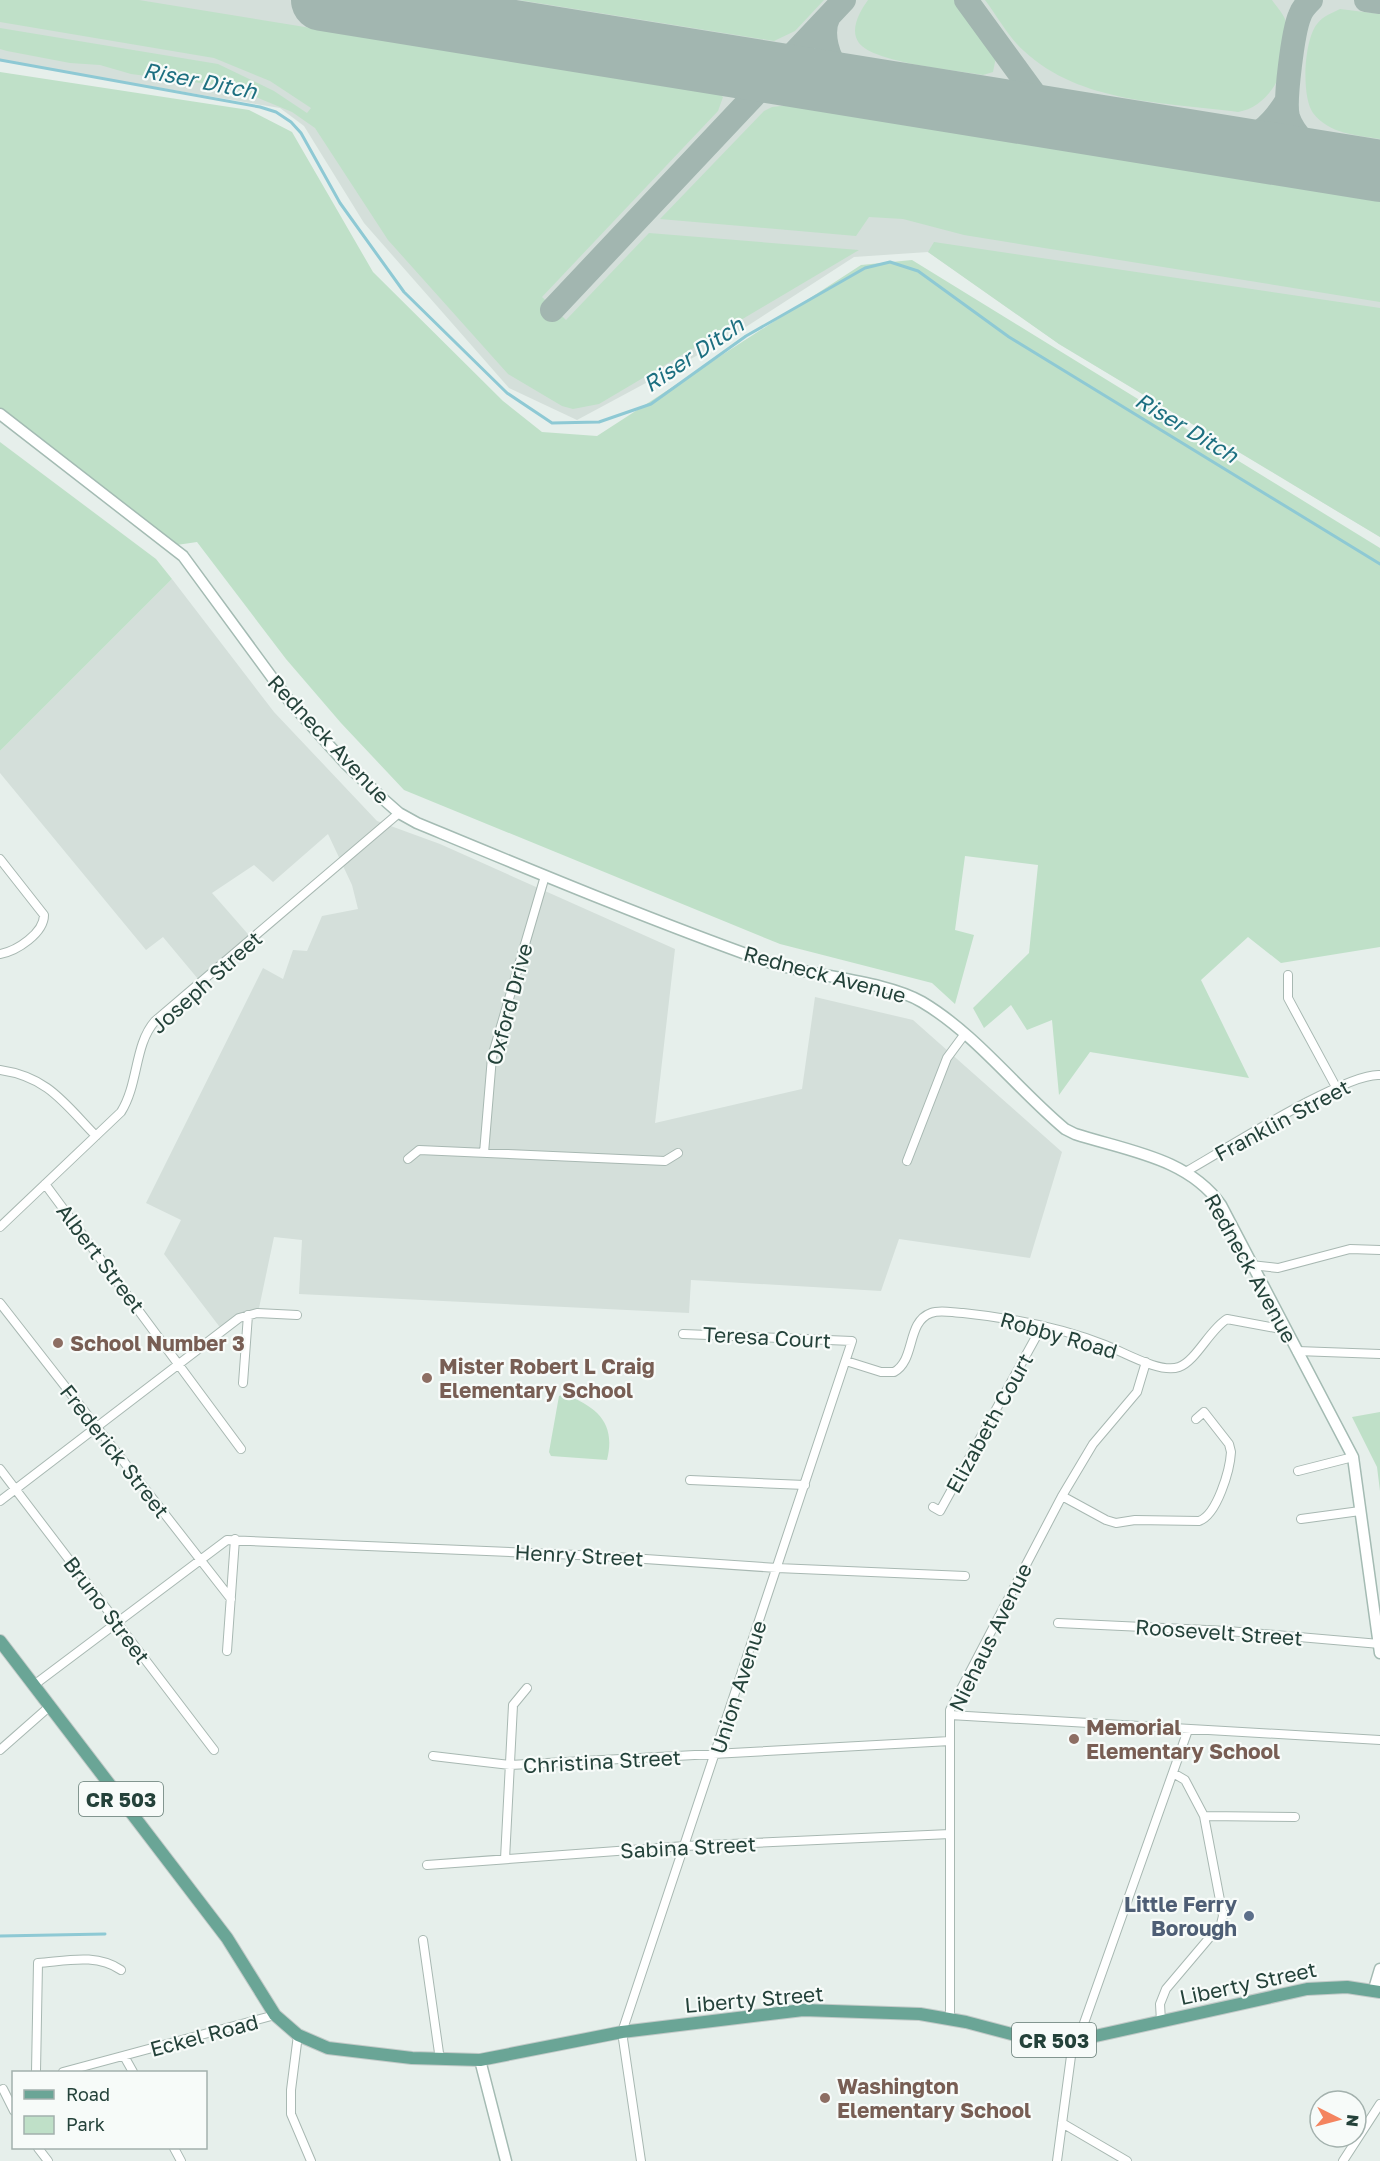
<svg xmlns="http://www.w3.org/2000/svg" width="1380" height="2161" viewBox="0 0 1380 2161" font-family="'Golos Text',sans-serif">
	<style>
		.built { fill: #d4dfda }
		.green { fill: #bfe0c8 }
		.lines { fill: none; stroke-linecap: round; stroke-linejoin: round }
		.stream { stroke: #8ec9d4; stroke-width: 3 }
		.taxiway { stroke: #a2b6b0; stroke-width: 24 }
		.runway { stroke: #a2b6b0; stroke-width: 62 }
		.street-casing { stroke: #a8b8b2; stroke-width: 10 }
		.secondary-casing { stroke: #a4bbb3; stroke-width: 13 }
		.primary-casing { stroke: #c2cac8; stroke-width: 14 }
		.street { stroke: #fff; stroke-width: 8 }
		.secondary { stroke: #fff; stroke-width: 10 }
		.primary { stroke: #6aa596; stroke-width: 12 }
		.education-dot { fill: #8d6e63; stroke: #f7fbf9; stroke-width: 2 }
		.service-dot { fill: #5c6f8a; stroke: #f7fbf9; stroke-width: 2 }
		.labels { text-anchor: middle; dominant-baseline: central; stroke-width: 4.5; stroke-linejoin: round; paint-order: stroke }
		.shield { fill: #f7fbf9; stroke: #637a73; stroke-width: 1.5 }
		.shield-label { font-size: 20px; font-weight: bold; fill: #24423a }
		.street-label { font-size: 21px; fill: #24423a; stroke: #f7fbf9 }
		.education-label { font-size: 21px; font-weight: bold; fill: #785e54; stroke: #f7fbf9; text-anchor: start }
		.service-label { font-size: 21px; font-weight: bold; fill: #4e5e75; stroke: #f7fbf9; text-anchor: end }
		.water-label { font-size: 22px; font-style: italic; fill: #1c6f80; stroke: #f7fbf9 }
	</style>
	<rect width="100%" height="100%" fill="#e6efeb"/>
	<path class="built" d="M0 0H1380V537L1059 344 928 252 854 257 724 341 577 420 509 388 364 223 304 126 280 108 0 61Z
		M172 579 274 712 377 821 440 844 675 949 655 1123 802 1089 815 997 913 1020 1062 1152 1030 1258 899 1239 881 1291 691 1280 689 1313 299 1294 302 1240 274 1237 258 1313 222 1330 164 1254 181 1220 146 1203 263 968 283 979 293 950 307 951 322 916 358 909 352 885 328 834 273 882 254 865 212 893 254 941 203 985 163 937 146 950 0 773V751Z"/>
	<path class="green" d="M0 0H139L719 94 723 97 718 111 542 297 566 320 649 233 859 250 599 404 573 409 562 406 508 374 388 240 315 128 292 112 232 87 131 74 100 65 70 63 7 51 0 49V28L218 64 274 91 307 113 311 108 270 81 214 58 0 22Z
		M519 0H824L795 31 774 41Z
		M868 0H954L996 57 993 72 983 75C956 70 874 63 859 43 849 30 860 11 868 0Z
		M985 0H1272C1276 6 1282 12 1285 19 1296 52 1276 106 1238 112 1166 102 1081 104 1024 51 1009 38 997 16 985 0Z
		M1340 9 1380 14V139C1356 135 1329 134 1313 113 1301 96 1304 40 1317 24 1323 16 1332 13 1340 9Z
		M0 72 249 110 292 132 373 272 503 401 542 432 597 436 861 265 912 260 1380 548V947L1281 963 1248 937 1201 980 1249 1078 1090 1052 1059 1095 1052 1020 1027 1030 1011 1005 984 1028 973 1008 1029 953 1038 865 965 856 955 930 974 935 955 1004 932 983 780 944 404 790 341 723 286 659 197 542 170 546 0 420Z
		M789 105 1380 201V302L964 235 903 219 869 217 856 236 660 219 764 111 772 107Z
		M934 242 1380 308V537L1059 344 928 252Z
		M0 442 156 559 172 579 0 751Z
		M565 1394C598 1408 616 1423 607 1460L551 1456 549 1452 559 1396Z
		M1380 1412V1491L1377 1467 1352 1417Z"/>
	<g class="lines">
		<path class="stream" d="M0 60 260 107 276 112 291 122 301 133 340 203 404 292 507 393 552 423 599 422 651 404 746 336 865 268 890 262 918 271 1009 337 1380 564
			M0 1936 105 1934"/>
		<path class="taxiway" d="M417 0 450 15 485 26
			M966 0 1052 118
			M1311 0C1306 5 1302 9 1300 15 1293 31 1284 102 1288 117 1295 138 1315 153 1333 164
			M1366 0 1380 2
			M829 16C820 33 828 60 841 73 849 81 860 84 870 89
			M736 67 767 66 787 57
			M1224 146C1254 140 1270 128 1286 102
			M552 310 844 0"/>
		<path class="runway" d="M322 0 1380 171"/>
		<defs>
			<path id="street" d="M0 859 44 915C44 933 17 951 0 954
				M1288 975V998L1336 1087
				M0 1070C48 1077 64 1103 96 1136
				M484 1153 492 1057 545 876
				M408 1159 419 1150 665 1161 678 1153
				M907 1161 947 1058 964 1035
				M1187 1171C1223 1151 1346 1072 1380 1075
				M45 1184 241 1449
				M0 1227 121 1112C139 1083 134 1045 155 1021L399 813
				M1251 1265 1278 1268 1350 1249 1380 1250
				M0 1303 231 1599
				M1297 1351 1380 1354
				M846 1361 881 1372H894C916 1360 906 1322 931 1313 941 1309 953 1313 963 1313 1012 1318 1059 1327 1105 1345 1124 1352 1160 1374 1179 1367 1196 1361 1210 1329 1227 1319L1286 1330
				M243 1383 248 1315
				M0 1469 214 1750
				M1298 1471 1353 1457
				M690 1480 805 1485
				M1062 1496 1106 1520 1116 1523 1135 1520 1199 1521C1217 1515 1230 1470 1231 1452L1229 1444 1204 1412 1196 1419
				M0 1501 239 1318 257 1313 297 1315
				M933 1507 940 1511 1042 1326
				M1301 1519 1360 1511
				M1058 1623 1228 1631 1380 1644
				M227 1651 235 1539
				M34 1685 227 1540 601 1556 777 1568 965 1576
				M950 1715 1380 1740
				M0 1750 50 1706
				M433 1756 510 1765 950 1741
				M1173 1773 1185 1780 1204 1816 1295 1817
				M505 1859 513 1705 527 1688
				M427 1865 685 1846 950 1834
				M423 1940 440 2060
				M950 2019V1710L1062 1496 1093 1444 1137 1392 1146 1362
				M1161 2021 1160 2004 1166 1989 1221 1924 1223 1916 1204 1816
				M298 2035 291 2090V2114L311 2161
				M1078 2040 1188 1730
				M124 2056 133 2072
				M36 2072 38 1963C66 1961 96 1953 121 1970
				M63 2072 275 2015
				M3 2089 14 2111
				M1062 2123 1127 2161
				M38 2148 48 2161
				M174 2148 181 2161
				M641 2161 622 2032 852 1341 683 1334
				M1057 2161 1073 2041
				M1343 2161 1380 2104"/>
			<path id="secondary" d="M0 414 183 556 290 702 346 764 382 798 399 813 417 823C533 871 650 920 768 962 813 977 884 980 922 1002 976 1034 1017 1089 1065 1129L1075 1134C1128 1151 1188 1158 1221 1205L1353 1457 1380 1653
				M1374 1989 1380 1969
				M480 2060 506 2161"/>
			<path id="primary" d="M0 1641 227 1938 275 2015 298 2035 328 2048 412 2058 480 2060 622 2032 803 2010 920 2014 966 2022 1019 2036 1073 2041 1307 1989 1347 1987 1380 1992"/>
		</defs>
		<use href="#street" class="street-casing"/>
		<use href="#secondary" class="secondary-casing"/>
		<use href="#primary" class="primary-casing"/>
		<use href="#street" class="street"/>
		<use href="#secondary" class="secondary"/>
		<use href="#primary" class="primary"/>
	</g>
	<g class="education-dot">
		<circle cx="58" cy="1343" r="6"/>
		<circle cx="427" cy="1378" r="6"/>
		<circle cx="1074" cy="1739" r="6"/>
		<circle cx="825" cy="2098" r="6"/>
	</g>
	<circle class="service-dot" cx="1249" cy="1916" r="6"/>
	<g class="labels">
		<g class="shield">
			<rect x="79" y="1782" width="84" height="34" rx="4.5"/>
			<rect x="1012" y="2023" width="84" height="34" rx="4.5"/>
		</g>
		<g class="shield-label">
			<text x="121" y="1799">CR 503</text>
			<text x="1054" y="2040">CR 503</text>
		</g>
		<g class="street-label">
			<text transform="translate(329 739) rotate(47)">Redneck Avenue</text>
			<text transform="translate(825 974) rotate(15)">Redneck Avenue</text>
			<text transform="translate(206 982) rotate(-42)">Joseph Street</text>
			<text transform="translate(509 1004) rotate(-75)">Oxford Drive</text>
			<text transform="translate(1282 1120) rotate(-28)">Franklin Street</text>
			<text transform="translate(101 1258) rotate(53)">Albert Street</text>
			<text transform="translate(1251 1268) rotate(61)">Redneck Avenue</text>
			<text transform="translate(1059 1335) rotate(16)">Robby Road</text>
			<text transform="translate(767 1337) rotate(3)">Teresa Court</text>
			<text transform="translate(989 1423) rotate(-61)">Elizabeth Court</text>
			<text transform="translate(115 1451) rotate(52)">Frederick Street</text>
			<text transform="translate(579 1555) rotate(3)">Henry Street</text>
			<text transform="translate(107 1610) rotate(53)">Bruno Street</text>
			<text transform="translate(1219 1632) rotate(4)">Roosevelt Street</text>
			<text transform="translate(990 1637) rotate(-64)">Niehaus Avenue</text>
			<text transform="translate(738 1687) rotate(-72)">Union Avenue</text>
			<text transform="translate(602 1761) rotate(-3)">Christina Street</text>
			<text transform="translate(688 1847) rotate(-3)">Sabina Street</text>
			<text transform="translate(1248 1983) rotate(-12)">Liberty Street</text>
			<text transform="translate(754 1999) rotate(-5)">Liberty Street</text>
			<text transform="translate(204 2035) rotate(-15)">Eckel Road</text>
		</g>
		<g class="education-label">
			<text x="70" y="1343">School Number 3</text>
			<text x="439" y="1366">Mister Robert L Craig<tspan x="439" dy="24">Elementary School</tspan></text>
			<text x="1086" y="1727">Memorial<tspan x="1086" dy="24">Elementary School</tspan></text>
			<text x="837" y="2086">Washington<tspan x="837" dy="24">Elementary School</tspan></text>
		</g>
		<g class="service-label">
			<text x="1237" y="1904">Little Ferry<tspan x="1237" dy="24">Borough</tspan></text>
		</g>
		<g class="water-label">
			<text transform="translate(200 80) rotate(11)">Riser Ditch</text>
			<text transform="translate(693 354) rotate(-34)">Riser Ditch</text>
			<text transform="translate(1187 427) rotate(31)">Riser Ditch</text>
		</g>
	</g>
	<rect x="12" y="2071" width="195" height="78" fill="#f7fbf9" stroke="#a3b1ad" stroke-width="1.5"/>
	<rect x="24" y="2090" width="30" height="9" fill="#6aa596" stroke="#a3b1ad" stroke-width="1.5"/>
	<text x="66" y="2101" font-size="18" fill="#24423a">Road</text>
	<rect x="24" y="2116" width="30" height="18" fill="#bfe0c8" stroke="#a3b1ad" stroke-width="1.5"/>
	<text x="66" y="2131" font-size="18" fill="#24423a">Park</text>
	<g transform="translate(1338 2119) rotate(96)"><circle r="28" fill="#f7fbf9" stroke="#a3b1ad" stroke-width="1.5"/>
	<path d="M0-4.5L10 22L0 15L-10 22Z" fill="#f4845f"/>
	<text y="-9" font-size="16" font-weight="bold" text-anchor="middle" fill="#24423a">N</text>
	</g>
</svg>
